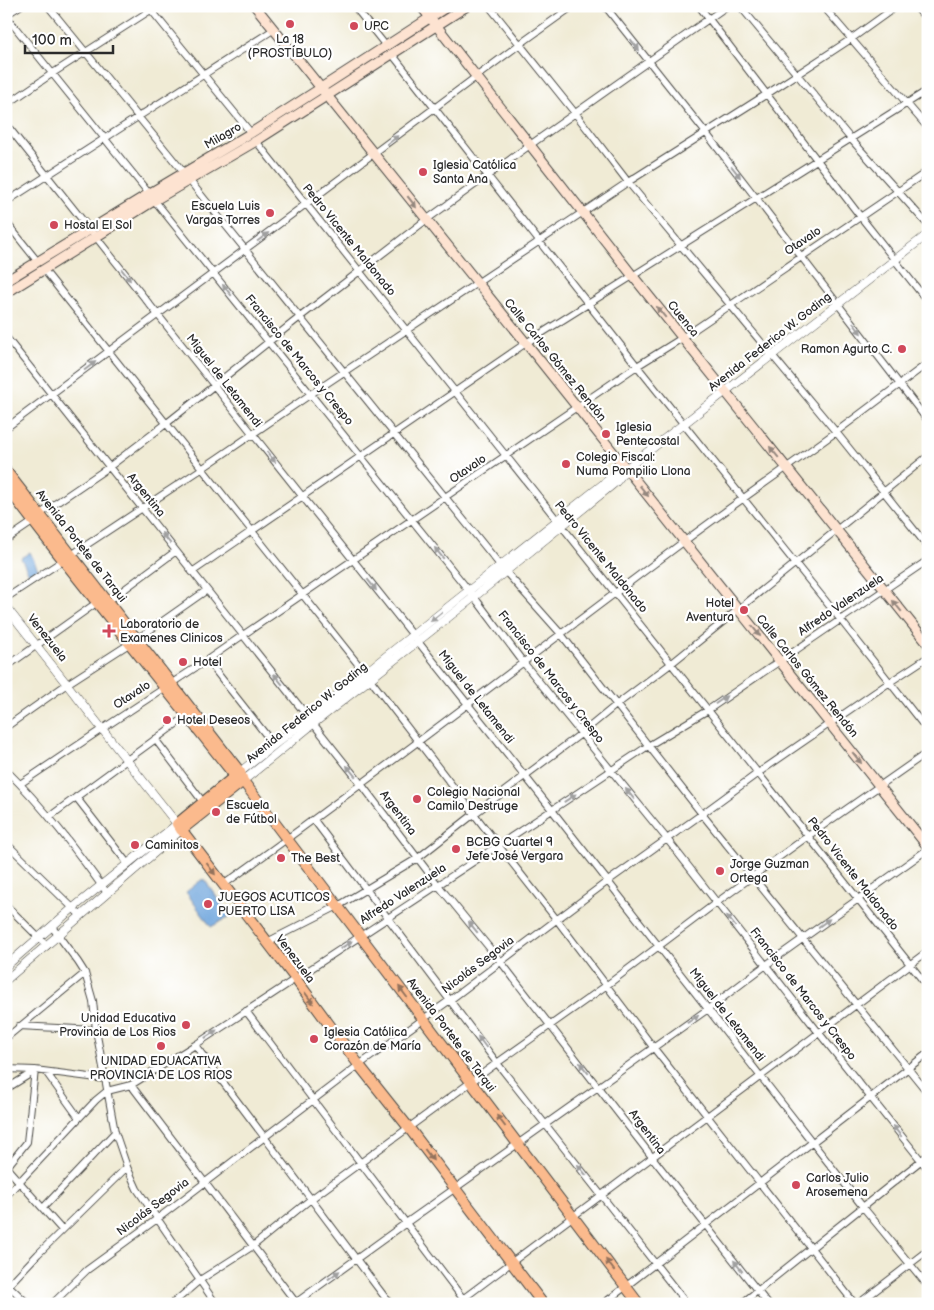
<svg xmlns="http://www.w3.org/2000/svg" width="934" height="1310" viewBox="0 0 934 1310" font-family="'Balsamiq Sans',sans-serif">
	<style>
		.water { fill: #6fa6dd; stroke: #4d6884 }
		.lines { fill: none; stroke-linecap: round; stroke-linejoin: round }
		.minor-casing { stroke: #494844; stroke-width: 8 }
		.tertiary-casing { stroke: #494844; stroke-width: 9 }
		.secondary-casing { stroke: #494844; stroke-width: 11 }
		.primary-casing { stroke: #494844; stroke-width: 12 }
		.minor { stroke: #fff; stroke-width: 6 }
		.tertiary { stroke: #fff; stroke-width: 8 }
		.secondary { stroke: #fde3d1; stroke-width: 9 }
		.primary { stroke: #fbba8d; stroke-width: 10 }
		.oneway { fill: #a0a0a0 }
		.oneway2 { fill: #94877e }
		.oneway3 { fill: #93725c }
		.poi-dot { fill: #d1495b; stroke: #fff; stroke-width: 2 }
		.labels { text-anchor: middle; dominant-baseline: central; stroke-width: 4.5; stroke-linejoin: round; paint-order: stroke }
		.poi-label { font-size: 12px; fill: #2b2b2b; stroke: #fff; text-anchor: start }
		.street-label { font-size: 12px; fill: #2b2b2b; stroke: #fff }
	</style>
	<rect width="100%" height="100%" fill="#fff"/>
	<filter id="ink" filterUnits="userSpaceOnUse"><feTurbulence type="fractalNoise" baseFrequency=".02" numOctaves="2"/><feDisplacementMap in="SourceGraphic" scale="10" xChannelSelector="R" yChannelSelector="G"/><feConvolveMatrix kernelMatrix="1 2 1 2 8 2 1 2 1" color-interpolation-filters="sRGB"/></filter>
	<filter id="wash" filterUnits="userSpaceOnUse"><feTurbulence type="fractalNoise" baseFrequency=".0096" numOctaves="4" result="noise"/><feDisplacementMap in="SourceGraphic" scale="20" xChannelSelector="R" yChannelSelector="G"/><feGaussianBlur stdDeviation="1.12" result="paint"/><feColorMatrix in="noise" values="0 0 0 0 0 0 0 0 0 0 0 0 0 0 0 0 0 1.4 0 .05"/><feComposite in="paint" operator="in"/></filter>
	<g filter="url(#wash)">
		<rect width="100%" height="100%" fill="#f0ebd5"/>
		<path class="water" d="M30 552 38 569 29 574 21 558Z
			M204 879 230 916 211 927 186 892 200 881Z"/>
	</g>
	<g filter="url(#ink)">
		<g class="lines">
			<defs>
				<path id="minor" d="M48 6 184 173
					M148 6 251 133
					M354 6 386 46
					M489 6 575 113 628 182 836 432 928 547
					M605 6 706 133 928 421
					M699 6 860 216 928 302
					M740 6 850 138 928 225
					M823 6 928 128
					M915 6 928 21
					M6 15 20 6
					M6 16 478 602 523 662 667 839 819 1033 928 1169
					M392 54 637 366 840 619 928 731
					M6 105 53 73 157 6
					M6 124 552 810 863 1207 928 1286
					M256 141 928 987
					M189 180 500 565
					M6 202 273 30
					M6 222 38 262
					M44 270 365 673
					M6 337 362 785 438 885 501 962 652 1157 768 1304
					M6 428 520 44 573 6
					M40 514 109 467 167 423 300 317 426 220 530 145 727 6
					M6 540 34 521
					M505 571 561 634 702 814 928 1093
					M192 572 526 343 928 90
					M114 597 176 551
					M6 598 203 468 311 394 628 182 767 94 851 39 897 6
					M137 639 207 590
					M207 660 274 745
					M6 667 92 606
					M370 679 498 845 557 920 653 1047 855 1304
					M6 727 67 684 129 644
					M155 739 203 802
					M6 770C44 807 76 850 107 893
					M20 784 102 729 207 660 243 635 637 366 682 338 928 171
					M76 797 128 864
					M49 817 187 716
					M314 820 497 1063 687 1304
					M6 843 81 916
					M223 885C379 774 529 657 682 543 733 505 785 469 836 432 867 409 897 386 928 363
					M6 905 47 946
					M52 927 78 962 85 973 93 1001 96 1030 115 1132 127 1167 137 1189 216 1304
					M267 942 338 906 418 858 474 814 582 733 616 705 672 663 928 456
					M246 1011 467 1304
					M19 1026 96 1030
					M6 1038 85 973
					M195 1045 390 1304
					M6 1069 35 1070 105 1079
					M46 1072 79 1118
					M131 1085 297 1304
					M6 1089 35 1071
					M6 1167 62 1230
					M7 1167 27 1142 35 1070
					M6 1196 96 1100 107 1091 131 1085 195 1045 552 810 648 746 708 710 928 560
					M43 1208 115 1132
					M7 1284 28 1304
					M6 1288 38 1254 127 1167
					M52 1304 87 1270 157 1219 359 1065 450 1000 608 881 702 814 758 773 890 682 928 657
					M172 1304 200 1280 253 1246 311 1199 497 1063 607 985 716 903 808 836 928 752
					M294 1304 406 1223 708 1009 766 965 928 849
					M456 1304 928 951
					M603 1304 928 1053
					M741 1304 928 1155
					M858 1304 928 1250"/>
				<path id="tertiary" d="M6 607 177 824 73 908 6 966
					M240 772 612 477 632 464 928 234
					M243 781 313 724 474 597 616 482 624 472
					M6 980 181 830"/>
				<path id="secondary" d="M255 6 526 343 928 847
					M421 6 632 275 928 644
					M6 281 150 193 251 133 448 6
					M6 293 155 200 256 141 467 6"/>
				<path id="primary" d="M6 471 240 772 243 781 639 1304
					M6 486 53 547 235 776 240 779
					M240 772 177 824 295 978 359 1065 409 1128 543 1304
					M181 830 243 781"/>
			</defs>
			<use href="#minor" class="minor-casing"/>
			<use href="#tertiary" class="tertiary-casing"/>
			<use href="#secondary" class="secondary-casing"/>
			<use href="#primary" class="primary-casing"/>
			<use href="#minor" class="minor"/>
			<use href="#tertiary" class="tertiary"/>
			<use href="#secondary" class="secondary"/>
			<use href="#primary" class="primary"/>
		</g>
		<defs><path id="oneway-solid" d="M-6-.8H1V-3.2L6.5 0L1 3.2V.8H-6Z" transform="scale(1.25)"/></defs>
		<g class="oneway">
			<use href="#oneway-solid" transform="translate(635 45) rotate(52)"/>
			<use href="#oneway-solid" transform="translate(393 140) rotate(-37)"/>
			<use href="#oneway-solid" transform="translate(736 172) rotate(52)"/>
			<use href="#oneway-solid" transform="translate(263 237) rotate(-37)"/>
			<use href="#oneway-solid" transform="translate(126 275) rotate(52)"/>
			<use href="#oneway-solid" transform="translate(227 290) rotate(-129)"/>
			<use href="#oneway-solid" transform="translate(857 328) rotate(53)"/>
			<use href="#oneway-solid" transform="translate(90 366) rotate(-37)"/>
			<use href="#oneway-solid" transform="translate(271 457) rotate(51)"/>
			<use href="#oneway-solid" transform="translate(166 538) rotate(-129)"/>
			<use href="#oneway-solid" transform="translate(439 553) rotate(-129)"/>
			<use href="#oneway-solid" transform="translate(372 585) rotate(52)"/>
			<use href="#oneway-solid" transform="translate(436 617) rotate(141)"/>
			<use href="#oneway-solid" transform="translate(278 679) rotate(-129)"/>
			<use href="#oneway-solid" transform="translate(721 700) rotate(-35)"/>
			<use href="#oneway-solid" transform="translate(351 771) rotate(-129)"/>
			<use href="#oneway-solid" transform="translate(630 794) rotate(-129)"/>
			<use href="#oneway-solid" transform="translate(570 798) rotate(-34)"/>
			<use href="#oneway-solid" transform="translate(731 921) rotate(-128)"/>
			<use href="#oneway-solid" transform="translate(824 923) rotate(-36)"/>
			<use href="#oneway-solid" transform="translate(473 927) rotate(-129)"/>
			<use href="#oneway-solid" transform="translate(346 945) rotate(-33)"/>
			<use href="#oneway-solid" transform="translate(693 1019) rotate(-35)"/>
			<use href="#oneway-solid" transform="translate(211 1034) rotate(-34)"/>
			<use href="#oneway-solid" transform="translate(482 1042) rotate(-127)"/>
			<use href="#oneway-solid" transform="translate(584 1068) rotate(-129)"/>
			<use href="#oneway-solid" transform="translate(897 1131) rotate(-128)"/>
			<use href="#oneway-solid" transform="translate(582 1170) rotate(-129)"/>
			<use href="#oneway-solid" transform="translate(738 1266) rotate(-128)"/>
			<use href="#oneway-solid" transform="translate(334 1275) rotate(-36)"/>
		</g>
		<g class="oneway2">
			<use href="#oneway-solid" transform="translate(412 202) rotate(52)"/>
			<use href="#oneway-solid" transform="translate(661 312) rotate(-129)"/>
			<use href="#oneway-solid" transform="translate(774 452) rotate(-129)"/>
			<use href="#oneway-solid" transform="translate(644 491) rotate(51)"/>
			<use href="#oneway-solid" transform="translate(897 606) rotate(-129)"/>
			<use href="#oneway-solid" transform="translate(756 631) rotate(51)"/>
			<use href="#oneway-solid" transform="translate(857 758) rotate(51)"/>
		</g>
		<g class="oneway3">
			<use href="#oneway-solid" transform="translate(211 869) rotate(53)"/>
			<use href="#oneway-solid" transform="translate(403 992) rotate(-127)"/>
			<use href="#oneway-solid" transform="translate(309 998) rotate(53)"/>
			<use href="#oneway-solid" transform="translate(501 1121) rotate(-127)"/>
			<use href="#oneway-solid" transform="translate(429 1155) rotate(53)"/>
			<use href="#oneway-solid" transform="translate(610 1265) rotate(-127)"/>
		</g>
	</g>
	<g class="poi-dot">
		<circle cx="290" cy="24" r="5"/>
		<circle cx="354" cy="26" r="5"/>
		<circle cx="423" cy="172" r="5"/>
		<circle cx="270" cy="213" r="5"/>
		<circle cx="54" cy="225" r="5"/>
		<circle cx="902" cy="349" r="5"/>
		<circle cx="606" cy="434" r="5"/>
		<circle cx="566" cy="464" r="5"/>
		<circle cx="744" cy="610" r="5"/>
		<path d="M106.5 623.5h5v5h5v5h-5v5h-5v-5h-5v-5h5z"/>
		<circle cx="183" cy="662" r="5"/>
		<circle cx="167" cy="720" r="5"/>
		<circle cx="417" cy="799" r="5"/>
		<circle cx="216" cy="812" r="5"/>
		<circle cx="135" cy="845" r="5"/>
		<circle cx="456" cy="849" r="5"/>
		<circle cx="281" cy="858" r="5"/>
		<circle cx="720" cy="871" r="5"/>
		<circle cx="208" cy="904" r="5"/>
		<circle cx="186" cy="1025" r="5"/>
		<circle cx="314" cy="1039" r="5"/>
		<circle cx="161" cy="1046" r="5"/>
		<circle cx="796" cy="1185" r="5"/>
	</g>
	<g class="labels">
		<g class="poi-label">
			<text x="364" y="26">UPC</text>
			<text x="290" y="39" text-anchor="middle">La 18<tspan x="290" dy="14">(PROSTÍBULO)</tspan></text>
			<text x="433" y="165">Iglesia Católica<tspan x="433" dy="14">Santa Ana</tspan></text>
			<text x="260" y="206" text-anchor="end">Escuela Luis<tspan x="260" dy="14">Vargas Torres</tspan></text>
			<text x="64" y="225">Hostal El Sol</text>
			<text x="892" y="349" text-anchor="end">Ramon Agurto C.</text>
			<text x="616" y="427">Iglesia<tspan x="616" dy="14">Pentecostal</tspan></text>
			<text x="576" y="457">Colegio Fiscal:<tspan x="576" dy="14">Numa Pompilio Llona</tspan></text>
			<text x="734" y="603" text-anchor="end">Hotel<tspan x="734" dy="14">Aventura</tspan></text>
			<text x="120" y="624">Laboratorio de<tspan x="120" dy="14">Examenes Clinicos</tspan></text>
			<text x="193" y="662">Hotel</text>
			<text x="177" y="720">Hotel Deseos</text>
			<text x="427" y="792">Colegio Nacional<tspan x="427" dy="14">Camilo Destruge</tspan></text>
			<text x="226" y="805">Escuela<tspan x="226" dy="14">de Fútbol</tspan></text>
			<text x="466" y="842">BCBG Cuartel 9<tspan x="466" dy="14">Jefe José Vergara</tspan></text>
			<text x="145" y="845">Caminitos</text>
			<text x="291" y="858">The Best</text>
			<text x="730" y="864">Jorge Guzman<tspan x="730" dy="14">Ortega</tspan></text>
			<text x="218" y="897">JUEGOS ACUTICOS<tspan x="218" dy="14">PUERTO LISA</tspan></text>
			<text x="176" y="1018" text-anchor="end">Unidad Educativa<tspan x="176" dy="14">Provincia de Los Rios</tspan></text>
			<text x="324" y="1032">Iglesia Católica<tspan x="324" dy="14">Corazón de María</tspan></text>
			<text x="161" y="1061" text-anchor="middle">UNIDAD EDUACATIVA<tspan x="161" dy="14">PROVINCIA DE LOS RIOS</tspan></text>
			<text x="806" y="1178">Carlos Julio<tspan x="806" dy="14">Arosemena</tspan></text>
		</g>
		<g class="street-label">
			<text transform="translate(223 136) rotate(-30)">Milagro</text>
			<text transform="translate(349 240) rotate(51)">Pedro Vicente Maldonado</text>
			<text transform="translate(803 241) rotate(-34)">Otavalo</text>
			<text transform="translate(683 319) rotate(51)">Cuenca</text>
			<text transform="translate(770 342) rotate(-38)">Avenida Federico W. Goding</text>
			<text transform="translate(299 360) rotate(51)">Francisco de Marcos y Crespo</text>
			<text transform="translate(555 360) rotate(51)">Calle Carlos Gómez Rendón</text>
			<text transform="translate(224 381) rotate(52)">Miguel de Letamendi</text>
			<text transform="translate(468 469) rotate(-34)">Otavalo</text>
			<text transform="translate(146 495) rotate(51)">Argentina</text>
			<text transform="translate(81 546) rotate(52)">Avenida Portete de Tarqui</text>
			<text transform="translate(601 557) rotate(51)">Pedro Vicente Maldonado</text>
			<text transform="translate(841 605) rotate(-34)">Alfredo Valenzuela</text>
			<text transform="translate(47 638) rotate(52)">Venezuela</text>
			<text transform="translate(807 676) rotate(51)">Calle Carlos Gómez Rendón</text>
			<text transform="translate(551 677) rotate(52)">Francisco de Marcos y Crespo</text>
			<text transform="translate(132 695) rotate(-33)">Otavalo</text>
			<text transform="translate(476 697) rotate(52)">Miguel de Letamendi</text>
			<text transform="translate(307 713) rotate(-39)">Avenida Federico W. Goding</text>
			<text transform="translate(398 813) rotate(53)">Argentina</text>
			<text transform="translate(853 874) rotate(52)">Pedro Vicente Maldonado</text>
			<text transform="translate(403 894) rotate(-33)">Alfredo Valenzuela</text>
			<text transform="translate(295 959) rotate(53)">Venezuela</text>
			<text transform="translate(478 965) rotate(-37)">Nicolás Segovia</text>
			<text transform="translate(803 994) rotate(52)">Francisco de Marcos y Crespo</text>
			<text transform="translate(727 1015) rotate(52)">Miguel de Letamendi</text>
			<text transform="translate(451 1035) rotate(53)">Avenida Portete de Tarqui</text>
			<text transform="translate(647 1132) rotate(53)">Argentina</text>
			<text transform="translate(153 1207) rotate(-37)">Nicolás Segovia</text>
		</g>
	</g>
	<rect width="934" height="1310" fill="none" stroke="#fff" stroke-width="25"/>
	<path d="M25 45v8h88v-8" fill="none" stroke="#2b2b2b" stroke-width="2.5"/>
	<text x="32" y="45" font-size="15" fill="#2b2b2b" stroke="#ffffff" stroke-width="4" paint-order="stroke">100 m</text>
</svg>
